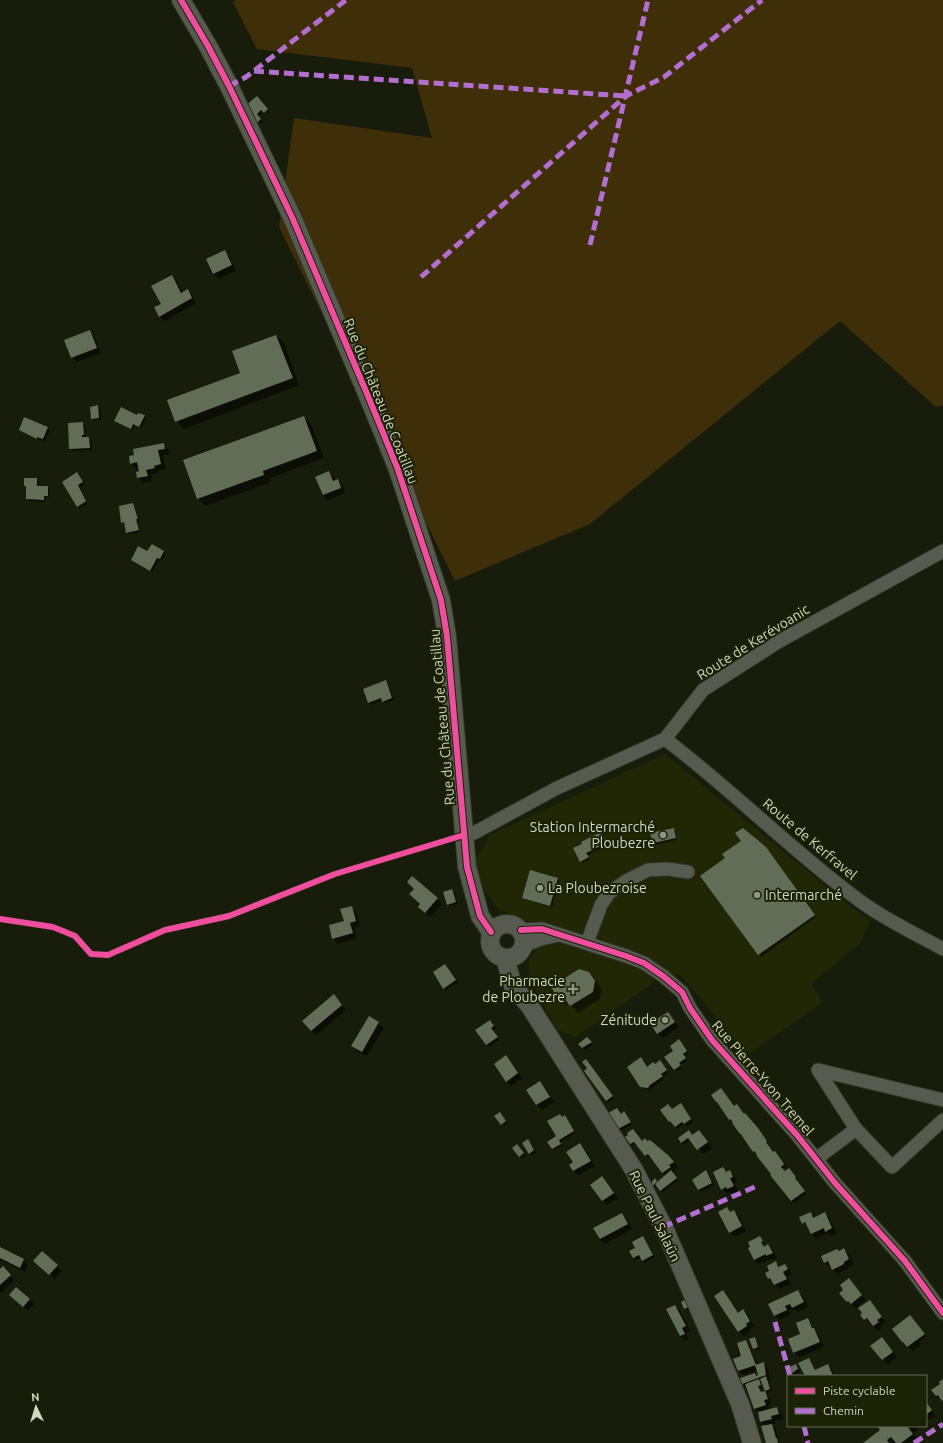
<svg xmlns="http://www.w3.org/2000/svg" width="943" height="1443" viewBox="0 0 943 1443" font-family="Ubuntu,sans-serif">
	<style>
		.built { fill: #212705 }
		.green { fill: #3f2f09 }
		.shadow { fill: #0007 }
		.building { fill: #616d57 }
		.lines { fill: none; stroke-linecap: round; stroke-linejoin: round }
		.street-casing { stroke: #313429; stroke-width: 15 }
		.secondary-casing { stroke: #313429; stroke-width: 20 }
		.street { stroke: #575a4e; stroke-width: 13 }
		.secondary { stroke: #575a4e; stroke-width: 18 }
		.quiet { stroke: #b36fd0; stroke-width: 5; stroke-dasharray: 10 5; stroke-linecap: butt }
		.cycleway-casing { stroke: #1c2205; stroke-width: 8 }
		.cycleway { stroke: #ef4d9e; stroke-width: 6 }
		.poi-dot { fill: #909584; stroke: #1c2205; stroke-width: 1.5 }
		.labels { text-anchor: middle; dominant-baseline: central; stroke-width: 4; stroke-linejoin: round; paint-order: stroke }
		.street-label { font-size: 14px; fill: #d1d6c5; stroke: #1c2205 }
		.poi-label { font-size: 14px; fill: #d1d6c5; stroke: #1c2205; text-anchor: end }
	</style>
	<rect width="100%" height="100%" fill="#181c0b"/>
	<path class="built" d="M665 754 870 922 859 944 811 984 823 1002 748 1055 681 975H664L576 1037 556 1029 530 980 528 962 535 950 526 920 499 910 483 888 474 862 490 835Z"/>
	<path class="green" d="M236 0H943V405L936 407 840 321 590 524 455 581 279 227 294 118 432 138 412 68 257 49 233 2Z"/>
	<path class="shadow" d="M259 99 269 112 267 114 264 111 258 116 263 122 260 124 245 107Z
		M224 251 229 256 236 270 219 279 214 274 207 260Z
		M172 277 177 281 183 293 188 290 192 295 196 303 165 321 160 317 155 308 162 304Z
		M90 331 94 336 101 353 77 362 72 357Z
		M276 336 284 343 299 385 184 429 176 421 241 373Z
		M98 406 100 408 101 420H94L92 418Z
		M137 416H144L146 418 142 428 135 425 133 430 118 423Z
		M304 417 311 424 324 458 270 478 271 482 205 506 198 499Z
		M83 423 85 425 86 438H89L91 440 92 450 72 451 70 449V424Z
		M47 428 50 430 45 441 39 439V440L20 430Z
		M163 444 168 449 169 454 163 455 166 469 158 470 159 473 151 474 152 481 143 483 138 478 137 472H140L139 468H136L131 463Z
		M77 473 85 484 80 487 86 500 77 505Z
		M329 473 334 477 335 482 337 481 342 485 345 493 328 500 323 495Z
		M37 479 39 481V487H47L49 489V497H45V502L29 501 27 499V488L25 486Z
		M87 502 88 503 80 508 78 507Z
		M133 504 135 507 140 521H138L140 532 129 534 127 532 125 524 122 522Z
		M152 545 166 554 162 560 160 559 152 572 134 561 148 553Z
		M385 681 388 684 394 700 385 703 383 700 371 705 369 702Z
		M673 829 676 831 677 840 656 845 654 842Z
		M601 833 608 845 588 855 590 860 582 863 574 849Z
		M742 841 768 851 816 917 761 957 701 877 726 858Z
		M531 872 558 879 560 882 552 907 525 899 523 897Z
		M415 889 437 899 442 904 430 917 424 912Z
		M451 890 453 892 458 904 450 906 448 904Z
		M351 907 356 912 360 926 354 928 357 938 338 944 333 939 330 926 345 922Z
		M445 965 458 982 446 990 444 988Z
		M589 973 596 981 602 989 600 999 578 1013 569 1003 566 1005 558 997Z
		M338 1000 346 1010 316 1035 311 1031Z
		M668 1013 679 1027 663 1038 651 1024Z
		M370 1017 384 1028 367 1056 357 1051 353 1046Z
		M490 1021 496 1028 493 1030 499 1040 489 1047 477 1030Z
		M587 1038 593 1045 585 1050 580 1044Z
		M681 1043 689 1053 684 1056 687 1061 680 1065 682 1068 677 1071 675 1069V1051Z
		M506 1057 522 1078 511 1086 506 1081Z
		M586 1060 614 1098 608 1102 606 1100Z
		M643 1061 648 1068 662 1064 668 1073 663 1076 664 1078 650 1090 643 1088 641 1086Z
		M540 1083 544 1087 554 1102 542 1110 537 1105 528 1090Z
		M720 1103 734 1107 744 1115 760 1131 769 1144 767 1145 774 1154 777 1155 786 1167 782 1169 785 1172 791 1171 798 1180 796 1181 806 1194 794 1203 792 1201 771 1175 772 1174 757 1153H756L754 1151 733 1124 734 1123 730 1119Z
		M682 1106 693 1122 687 1126 685 1123 678 1129 670 1121 672 1110Z
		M610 1113 626 1115 632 1124 621 1131Z
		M502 1116 508 1124 504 1126 501 1124Z
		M562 1118 566 1119 575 1133 560 1143 562 1146 554 1150 552 1148 558 1137Z
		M633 1130 642 1142H648L650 1141 678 1167 674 1170 675 1172 673 1173 678 1180 663 1192 657 1185 655 1187 653 1185 655 1180 658 1183 666 1176 650 1156 648 1157 636 1144 633 1145 631 1143Z
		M699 1131 712 1148 703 1154 691 1139 684 1144 679 1139 692 1136Z
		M530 1143 536 1153 532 1155 529 1153Z
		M580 1144 585 1149 595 1166 578 1175 574 1171Z
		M519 1147 526 1155 522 1159 520 1156Z
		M723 1168 727 1173 730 1172 734 1176 737 1182 734 1183 738 1191 733 1194 731 1192 727 1194 722 1189Z
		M706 1171 714 1185 701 1192 699 1189Z
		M602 1178 618 1198 607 1205 592 1185Z
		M727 1208 732 1213 734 1212 739 1216 746 1231 735 1237 730 1232Z
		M810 1213 815 1218 825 1214 829 1218 837 1233 831 1236 828 1233 816 1239 812 1234 809 1227 803 1223Z
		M622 1214 627 1219 632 1229 605 1244 600 1239 595 1228Z
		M643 1237 655 1257 645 1263 641 1257 636 1260 631 1251 636 1248Z
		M760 1237 764 1243 761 1245 764 1248 768 1246 773 1250 777 1258 772 1260 771 1259 759 1264 754 1260Z
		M0 1248 23 1260 28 1265 25 1272 0 1260Z
		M844 1250 849 1254 854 1264 848 1267V1269L837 1274 831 1266 830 1267 825 1262Z
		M42 1252 62 1271 55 1279 39 1265Z
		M776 1263 780 1267 785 1265 790 1270 792 1274 787 1277 791 1284 779 1289 769 1278 771 1271Z
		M3 1268 15 1280 1 1293 0 1292V1270Z
		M849 1279 866 1300 856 1308 841 1293 845 1290Z
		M798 1291 803 1296 808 1307 798 1312 794 1309 789 1311 791 1315 780 1320 775 1315Z
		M716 1296 738 1314 743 1310 748 1315 754 1326 750 1329 751 1331 744 1336 739 1332Z
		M16 1299H29L34 1304 28 1311Z
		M686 1301 690 1309 687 1311 685 1308Z
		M869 1301 886 1322 881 1326 883 1327 878 1331 871 1323 870 1324 862 1315Z
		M675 1306 680 1311 690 1331 686 1334 689 1339 685 1341 680 1336 667 1310Z
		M807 1319 818 1334 824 1347 799 1357 794 1352Z
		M922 1332 926 1336 919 1342 921 1345 913 1351 903 1342Z
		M755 1338 760 1349 756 1350 754 1348Z
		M882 1338 897 1357 888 1364 883 1359Z
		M746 1341 758 1365 763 1363 768 1368 770 1380H768L772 1391 768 1392 763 1382 761 1383 762 1387 760 1388 762 1393 764 1392 769 1397 772 1404 768 1405 770 1410 776 1408 781 1413 784 1419 775 1421 776 1424 772 1425 776 1430 779 1443H767L766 1426 761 1422 760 1413 755 1408 747 1388 743 1383 754 1374 757 1376 759 1375 758 1370 743 1375 738 1371 743 1357Z
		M812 1364 817 1371 828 1366 832 1370 835 1376H806Z
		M796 1365 800 1372 795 1374 792 1372Z
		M926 1402 936 1416 926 1421Z
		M878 1426H915L918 1430 913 1433 920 1442 892 1443 889 1441 890 1443H864L883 1435Z"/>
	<path class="building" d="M257 96 268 109 264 113 261 110 257 114 261 119 257 123 244 107Z
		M225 250 232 265 213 274 206 259Z
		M172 275 181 293 188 289 192 298 159 317 154 307 161 304 151 286Z
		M90 330 97 348 71 358 64 340Z
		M276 335 293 378 175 422 167 400 240 373 232 351Z
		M98 405 99 418 91 419 90 407Z
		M121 407 137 415 138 413 145 415 139 427 133 424 131 429 114 421Z
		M304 416 317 451 263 471 264 475 197 499 183 460Z
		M24 417 48 427 43 439 37 437V439L19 430Z
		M83 422 84 435H82V437H89L90 448 69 449 68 423Z
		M164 443 165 449 158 450 161 464 154 466 155 468 146 470 148 476 137 478 136 472 139 471 137 462 130 464 129 456 134 455 133 449Z
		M329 471 333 481 338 479 341 488 323 495 315 477Z
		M77 472 83 482 78 485 86 501 77 507 62 482Z
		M24 478H37V486H48V496H44V500L26 499V486H24Z
		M133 503 138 519H136L139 530 126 533 124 522 121 523 119 506Z
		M152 544 164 551 160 559 157 558 150 571 131 560 138 546 147 551Z
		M386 680 392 698 382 702 381 698 368 703 363 689Z
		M674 828 676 838 653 843 650 833Z
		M743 828 766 847 815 915 758 955 700 876 725 858 722 854 741 841 735 833Z
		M601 832 607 843 586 853 589 857 580 862 573 848 582 844 581 842Z
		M530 870 558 878 550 906 522 898Z
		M412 876 438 898 425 913 418 907 420 904 409 894 414 889 407 882Z
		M452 889 456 902 447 905 443 892Z
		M352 906 356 921 350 923 353 933 332 939 329 925 344 921 340 909Z
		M445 964 456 980 443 989 433 972Z
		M579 969 589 972 595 981 593 992 570 1006 562 995 558 998 551 987Z
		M334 994 342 1005 311 1031 302 1021Z
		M668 1012 675 1022 657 1034 650 1023Z
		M369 1016 379 1022 362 1052 351 1046Z
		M490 1020 494 1026 491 1028 498 1037 486 1045 475 1030Z
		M587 1037 592 1042 582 1048 578 1044Z
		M679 1039 687 1051 683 1054 686 1058 679 1063 681 1065 674 1070 664 1057 673 1051 670 1046Z
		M506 1055 518 1073 506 1082 494 1064Z
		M641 1057 647 1067 653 1062 655 1064 660 1060 667 1070 661 1074 663 1076 650 1085 648 1088 640 1087 627 1067Z
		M586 1059 613 1096 606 1101 584 1071 587 1068 582 1062Z
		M540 1081 550 1097 536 1105 526 1090Z
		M721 1088 734 1106 737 1104 744 1114 745 1113 758 1128 767 1141 766 1142 773 1152 775 1151 784 1164 781 1167 785 1171 789 1168 796 1177 795 1178 805 1191 791 1201 770 1175 771 1174 756 1155 757 1154 754 1151 753 1152 740 1133V1134L732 1123 733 1122 730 1119 729 1120 717 1102H716L711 1095Z
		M681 1103 691 1119 684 1124 682 1122 675 1127 670 1121 669 1122 660 1110 668 1104 672 1109Z
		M617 1108 621 1114 624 1111 631 1122 618 1129 608 1113Z
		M500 1112 506 1121 501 1125 494 1116Z
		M560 1114 562 1117 565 1115 574 1131 559 1140 561 1144 552 1149 547 1142 556 1136 547 1121Z
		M633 1129 642 1141 645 1138 647 1141 650 1140 669 1156 674 1162 669 1165 671 1167 662 1173 648 1154 645 1156 634 1142 630 1144 625 1137 628 1135 627 1133Z
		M689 1130 692 1135 699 1130 708 1142 697 1150 688 1138 681 1143 678 1138Z
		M528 1139 534 1150 529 1154 522 1143Z
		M580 1143 591 1161 573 1171 569 1165 573 1162 566 1152Z
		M517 1144 524 1153 519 1157 512 1148Z
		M723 1167 726 1172 730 1170 733 1177 730 1178 734 1186 727 1189 726 1187 721 1190 713 1172Z
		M671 1170 677 1178 660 1191 655 1184Z
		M706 1170 712 1183 698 1190 692 1180Z
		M602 1176 614 1193 602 1201 590 1185Z
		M655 1178 657 1181 653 1186 651 1183Z
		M727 1207 730 1212 734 1210 742 1226 729 1233 718 1212Z
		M811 1212 813 1218 825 1212 832 1228 825 1232 824 1228 811 1234 805 1222 802 1224 799 1217Z
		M622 1213 628 1224 600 1239 593 1228Z
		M643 1236 653 1255 642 1261 639 1255 633 1258 629 1251 635 1248 632 1242Z
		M760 1236 763 1241 761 1242 764 1247 768 1244 773 1253 766 1256V1254L754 1260 748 1248 750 1247 748 1242Z
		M0 1247 24 1259 20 1268 0 1258Z
		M844 1248 849 1259 844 1262V1264L832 1270 828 1261 824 1263 821 1256 837 1249 839 1251Z
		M42 1251 58 1265 49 1275 33 1261Z
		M776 1261 778 1267 785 1264 788 1269 783 1272 787 1279 774 1285 770 1278 768 1279 765 1273 769 1271 767 1266Z
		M3 1266 11 1275 0 1285V1269Z
		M849 1278 862 1295 851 1304 848 1301 847 1302 844 1299 839 1293 843 1290 840 1285Z
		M16 1287 30 1299 23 1307 9 1295Z
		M723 1290 738 1313 743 1309 750 1321 746 1324 747 1326 738 1332 714 1296Z
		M798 1290 804 1302 792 1308 790 1304 785 1306 787 1310 774 1316 768 1304Z
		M686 1299 689 1307 684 1309 681 1302Z
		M870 1300 882 1317 877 1320 879 1322 873 1326 867 1318 864 1320 860 1315 862 1313 858 1308Z
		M675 1305 686 1326 682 1328 685 1334 680 1336 666 1309Z
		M910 1315 925 1334 907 1347 903 1342H902L892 1329Z
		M808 1318 812 1328H814L820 1342 793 1353 788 1339 800 1334 796 1323Z
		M755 1337 758 1347 753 1349 749 1339Z
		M882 1337 893 1352 882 1360 870 1346Z
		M746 1340 756 1365 738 1371 733 1359 741 1356 737 1343Z
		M809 1358 815 1370 828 1364 833 1376H805L798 1363Z
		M764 1362 766 1375 742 1384 740 1378 755 1373 756 1376 758 1375 755 1365Z
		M796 1364 798 1369 792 1373 789 1367Z
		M766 1376 770 1389 765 1391 760 1379Z
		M759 1379 761 1385 758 1386 761 1392 765 1391 768 1399 764 1400 766 1405 754 1409 745 1384Z
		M943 1379V1400L942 1401 938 1395 936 1396 931 1390 940 1384 939 1382Z
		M926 1402 932 1410 926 1415Z
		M777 1407 779 1414 771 1416 772 1419 760 1422 758 1412Z
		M772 1424 776 1438H777L778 1443H766L761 1426Z
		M877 1426H907L913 1434 901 1443H896L891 1437 887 1440 889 1443H863L880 1430Z"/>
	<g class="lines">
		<defs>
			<path id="street" d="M665 739C730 788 787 846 852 895 880 917 912 932 943 949
				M464 835 474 833 557 788 665 739 703 690 778 642 943 551
				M521 930 542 929 626 956 644 963 663 976 682 992 690 1008 712 1040 797 1135 835 1183 905 1261 943 1313
				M587 943 601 905 609 893 626 881 648 870 668 869 688 872
				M523 946 541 939 559 935
				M943 1100 818 1070 856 1129 892 1167 943 1120
				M816 1159 856 1129"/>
			<path id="secondary" d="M181 0 208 46 229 86 292 217 368 396 397 467 441 600 447 636 467 867 480 916 491 932
				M490 941a17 17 0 1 1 34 0a17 17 0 1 1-34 0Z
				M505 958 513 986 529 1005 634 1170 665 1230 740 1404 752 1443"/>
		</defs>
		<use href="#street" class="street-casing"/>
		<use href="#secondary" class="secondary-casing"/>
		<use href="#street" class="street"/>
		<use href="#secondary" class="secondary"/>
		<path class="quiet" d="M254 71 626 96
			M229 86 246 77 346 0
			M590 245 648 0
			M421 277 626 96 664 77 762 0
			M663 1227 759 1185
			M775 1322 790 1376
			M804 1426 808 1443
			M914 1443 943 1424"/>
		<defs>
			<path id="cycleway" d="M181 0 208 46 229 86 292 217 368 396 397 467 441 600 447 636 467 867 480 916 491 932
				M0 919 53 927 75 936 91 954 108 955 165 930 229 916 335 874 464 835
				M521 930 542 929 626 956 644 963 663 976 682 992 690 1008 712 1040 797 1135 835 1183 905 1261 943 1313"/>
		</defs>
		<use href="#cycleway" class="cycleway-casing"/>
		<use href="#cycleway" class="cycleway"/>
	</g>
	<g class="poi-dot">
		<circle cx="663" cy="835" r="4"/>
		<circle cx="540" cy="888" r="4"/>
		<circle cx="757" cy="895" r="4"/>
		<path d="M571 983h4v4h4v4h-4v4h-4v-4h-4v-4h4z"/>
		<circle cx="665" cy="1020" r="4"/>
	</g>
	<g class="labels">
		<g class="street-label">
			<text transform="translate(381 401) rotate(68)">Rue du Château de Coatillau</text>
			<text transform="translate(753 642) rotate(-32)">Route de Kerévoanic</text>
			<text transform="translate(442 717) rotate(-95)">Rue du Château de Coatillau</text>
			<text transform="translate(810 839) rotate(40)">Route de Kerfravel</text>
			<text transform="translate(763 1078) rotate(49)">Rue Pierre-Yvon Tremel</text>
			<text transform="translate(655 1216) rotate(64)">Rue Paul Salaün</text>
		</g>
		<g class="poi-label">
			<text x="655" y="827">Station Intermarché<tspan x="655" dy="16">Ploubezre</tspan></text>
			<text x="548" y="888" text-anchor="start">La Ploubezroise</text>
			<text x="765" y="895" text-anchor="start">Intermarché</text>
			<text x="565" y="981">Pharmacie<tspan x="565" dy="16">de Ploubezre</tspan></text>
			<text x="657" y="1020">Zénitude</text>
		</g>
	</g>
	<rect x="787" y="1375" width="140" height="52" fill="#1c2205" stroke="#646a52"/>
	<rect x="795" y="1388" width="20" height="6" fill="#ef4d9e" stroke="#646a52"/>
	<text x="823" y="1395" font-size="12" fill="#d1d6c5">Piste cyclable</text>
	<rect x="795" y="1408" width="20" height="6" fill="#b36fd0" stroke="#646a52"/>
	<text x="823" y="1415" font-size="12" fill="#d1d6c5">Chemin</text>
	<g transform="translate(36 1407) rotate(356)" stroke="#1c2205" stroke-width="3" paint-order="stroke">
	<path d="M0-3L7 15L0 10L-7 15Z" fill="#d1d6c5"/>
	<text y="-6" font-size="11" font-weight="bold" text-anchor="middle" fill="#d1d6c5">N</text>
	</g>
</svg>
